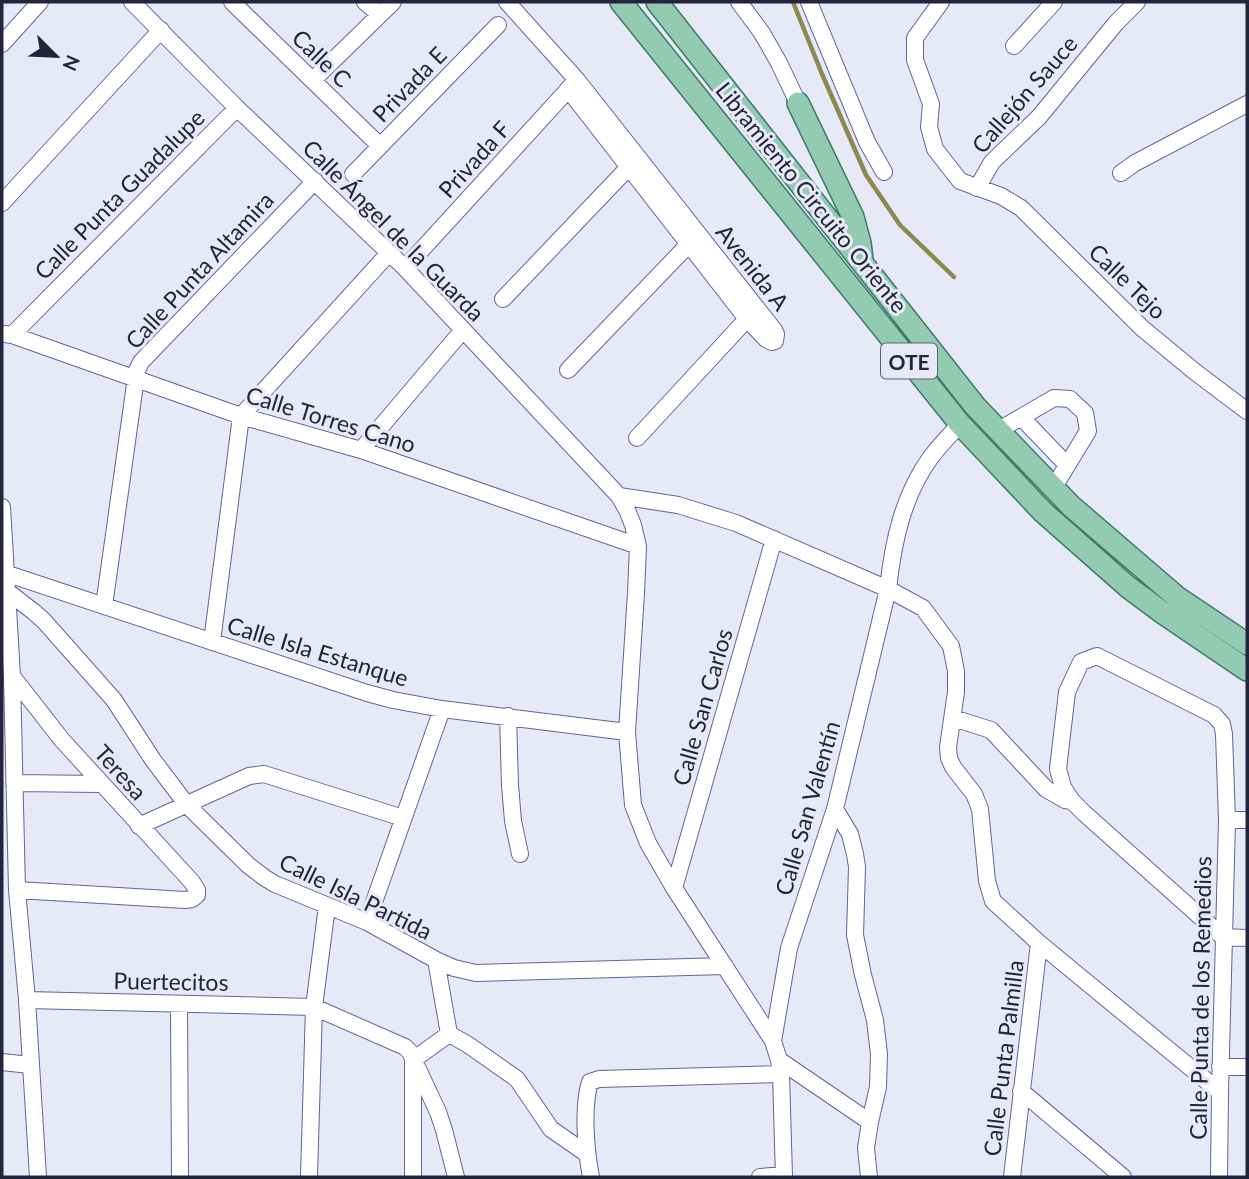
<svg xmlns="http://www.w3.org/2000/svg" width="1249" height="1179" viewBox="0 0 1249 1179" font-family="Lato,sans-serif">
	<style>
		.lines { fill: none; stroke-linecap: round; stroke-linejoin: round }
		.stream { stroke: #8e8751; stroke-width: 4.5 }
		.minor-casing { stroke: #62639e; stroke-width: 18 }
		.major-casing { stroke: #3d7a68; stroke-width: 24 }
		.minor { stroke: #fff; stroke-width: 16 }
		.major { stroke: #93cbb2; stroke-width: 21 }
		.labels { text-anchor: middle; dominant-baseline: central; stroke-width: 6; stroke-linejoin: round; paint-order: stroke }
		.shield { fill: #e7e9f6; stroke: #5e5f74; stroke-width: 2 }
		.shield-label { font-size: 21px; font-weight: bold; fill: #23243d }
		.street-label { font-size: 23px; fill: #23243d; stroke: #e7e9f6 }
	</style>
	<rect width="100%" height="100%" fill="#e7e9f6"/>
	<g class="lines">
		<path class="stream" d="M793 2 822 74 866 175 900 225 954 277"/>
		<defs>
			<path id="minor" d="M132 2 237 108 405 268 619 496 627 510 633 525 638 546 636 593 627 732 633 805 648 843 674 888 773 1041 779 1060 781 1074 784 1177
				M232 2 380 146
				M365 2 379 14
				M507 2 577 80 774 330 776 334 775 341 772 342 766 339 747 319 568 89
				M739 2 762 33 779 63 798 103
				M809 2 867 142 884 172
				M941 2 915 38V60L931 104 929 127 935 149 960 181 1001 196 1021 208 1142 328 1194 371 1247 411
				M2 44 40 2
				M1014 46 1054 2
				M313 80 393 2
				M1121 173 1135 163 1247 104
				M353 174 498 25
				M977 188 992 162 1039 117 1116 23 1137 2
				M2 203 161 30
				M405 268 575 82
				M503 299 628 168
				M5 334 12 335 237 108
				M12 335 241 416 361 450 638 546
				M568 370 688 245
				M1021 417 1067 465
				M999 430 1054 398 1070 399 1085 413 1088 431 1054 487
				M637 438 747 319
				M361 450 463 330
				M619 496 678 505 736 523 888 589 923 608 951 646 956 671V692L948 747 949 758 953 767 974 794 980 809 987 881 993 901 1039 943 1220 1092
				M2 507 12 676 17 890 27 1000 38 1177
				M2 572 367 693 393 700 442 709 627 732
				M8 592 34 612 44 621 114 700 153 760 187 805 248 865 265 878 275 884 367 922 436 960 454 968 476 973 725 966
				M104 606 137 370 141 362 315 181
				M212 642 241 416 389 253
				M12 676 62 740 192 882 197 890V895L192 899 185 900 17 890
				M508 716 510 785 513 821 520 854
				M953 718 991 730 1046 789 1065 800 1072 801
				M14 783 101 784
				M835 809 850 834 855 854 857 867 855 935 863 975 875 1020 879 1054 878 1087 870 1122 866 1148 869 1177
				M1227 820H1247
				M139 826 249 776 264 774 403 818
				M674 888 774 539
				M367 922 442 709
				M436 960 449 1034
				M27 1000 314 1007 405 1047 410 1052 438 1112 444 1130 456 1177
				M179 1004 180 1177
				M449 1034 467 1044 517 1079 551 1129 587 1154
				M773 1041 789 948 835 809 888 589C893 542 903 495 931 457 940 445 950 435 960 424
				M779 1060 870 1122
				M2 1062 30 1065
				M1220 1067H1247
				M1021 1091 1123 1177
				M309 1177 314 1007 327 906
				M413 1177V1060L449 1034
				M591 1177C586 1151 582 1108 590 1082L599 1079 781 1074
				M760 1177 784 1175
				M1012 1177 1039 943
				M1219 1177 1220 1092 1227 820 1224 734 1222 724 1214 715 1097 656 1081 662 1067 692 1058 769 1063 787 1072 801 1084 813 1223 937 1247 938"/>
			<path id="major" d="M621 2 960 424 1043 512 1128 587 1163 613 1247 670
				M657 2 975 406 1071 506 1178 598 1247 644
				M798 103 853 217 860 243 862 259"/>
		</defs>
		<use href="#minor" class="minor-casing"/>
		<use href="#major" class="major-casing"/>
		<use href="#minor" class="minor"/>
		<use href="#major" class="major"/>
	</g>
	<g class="labels">
		<rect class="shield" x="881" y="343.5" width="56" height="35" rx="5"/>
		<g class="shield-label">
			<text x="909" y="361">OTE</text>
		</g>
		<g class="street-label">
			<text transform="translate(322 58) rotate(44)">Calle C</text>
			<text transform="translate(409 84) rotate(-46)">Privada E</text>
			<text transform="translate(1024 94) rotate(-49)">Callejón Sauce</text>
			<text transform="translate(474 159) rotate(-48)">Privada F</text>
			<text transform="translate(119 194) rotate(-45)">Calle Punta Guadalupe</text>
			<text transform="translate(812 197) rotate(51)">Libramiento Circuito Oriente</text>
			<text transform="translate(394 230) rotate(45)">Calle Ángel de la Guarda</text>
			<text transform="translate(753 267) rotate(52)">Avenida A</text>
			<text transform="translate(199 270) rotate(-47)">Calle Punta Altamira</text>
			<text transform="translate(1128 281) rotate(44)">Calle Tejo</text>
			<text transform="translate(331 419) rotate(17)">Calle Torres Cano</text>
			<text transform="translate(318 651) rotate(17)">Calle Isla Estanque</text>
			<text transform="translate(702 707) rotate(-74)">Calle San Carlos</text>
			<text transform="translate(121 772) rotate(48)">Teresa</text>
			<text transform="translate(807 808) rotate(-74)">Calle San Valentín</text>
			<text transform="translate(356 896) rotate(26)">Calle Isla Partida</text>
			<text transform="translate(171 981) rotate(1)">Puertecitos</text>
			<text transform="translate(1200 998) rotate(-89)">Calle Punta de los Remedios</text>
			<text transform="translate(1003 1058) rotate(-83)">Calle Punta Palmilla</text>
		</g>
	</g>
	<rect width="1249" height="1179" fill="none" stroke="#23243d" stroke-width="7"/>
	<g transform="translate(56 56) rotate(114)" stroke="#e7e9f6" stroke-width="5" paint-order="stroke">
	<path d="M0-5L12 26L0 18L-12 26Z" fill="#23243d"/>
	<text y="-10" font-size="19" font-weight="bold" text-anchor="middle" fill="#23243d">N</text>
	</g>
</svg>
